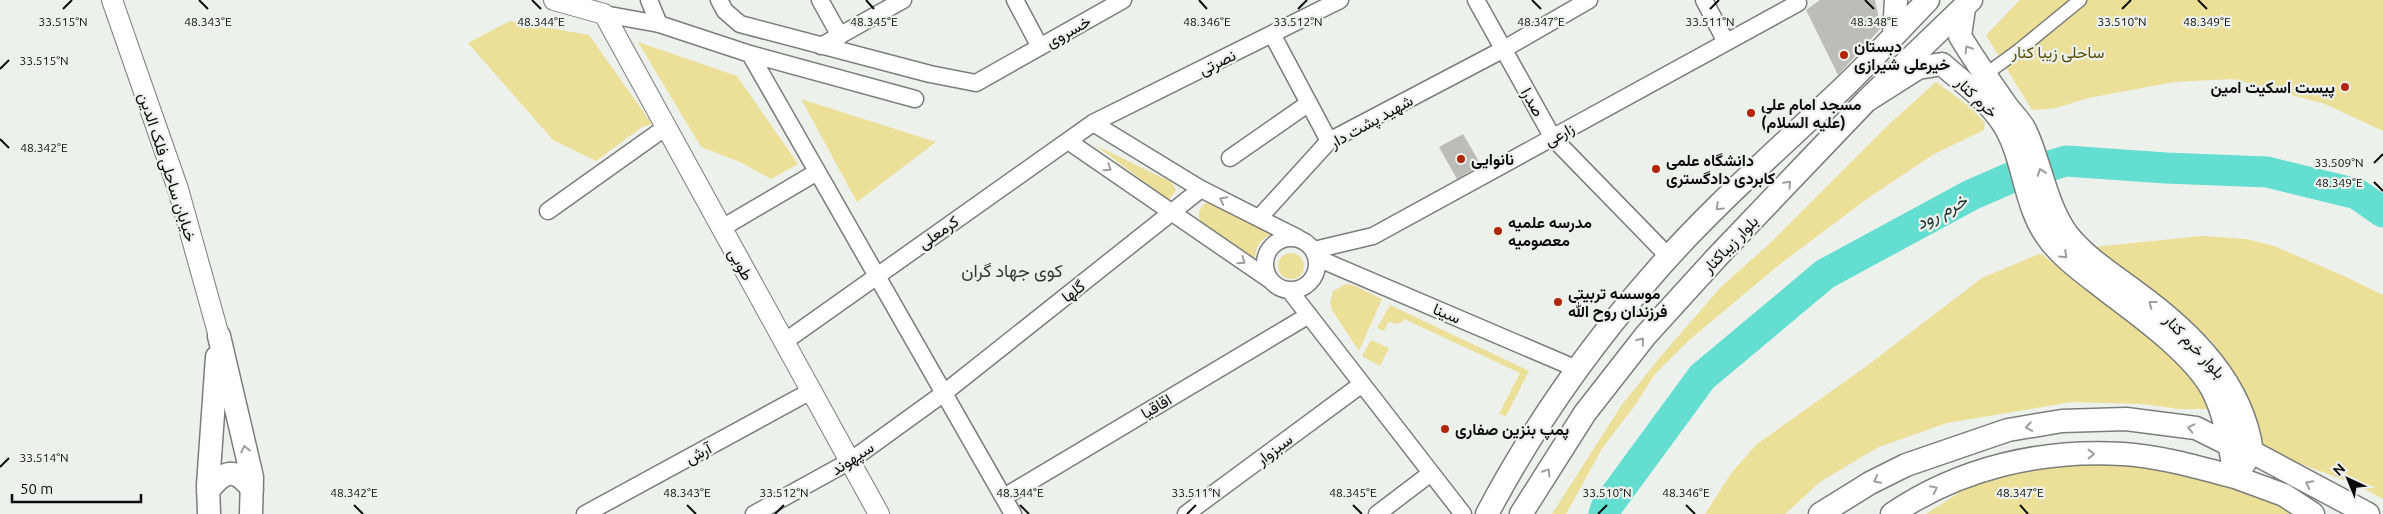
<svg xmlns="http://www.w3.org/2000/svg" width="2383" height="514" viewBox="0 0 2383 514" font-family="Ubuntu,Vazirmatn,sans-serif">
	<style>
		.green { fill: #ecdf98 }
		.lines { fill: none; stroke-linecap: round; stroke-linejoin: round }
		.river { stroke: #63ded0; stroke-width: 31 }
		.building { fill: #bcbdb8 }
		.pedestrian-casing { stroke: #7a7e7a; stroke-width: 15 }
		.minor-casing { stroke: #7a7e7a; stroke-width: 19 }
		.tertiary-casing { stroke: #7a7e7a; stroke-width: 22 }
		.secondary-casing { stroke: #7a7e7a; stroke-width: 25 }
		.pedestrian { stroke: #fff; stroke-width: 12 }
		.minor { stroke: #fff; stroke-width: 16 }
		.tertiary { stroke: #fff; stroke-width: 20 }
		.secondary { stroke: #fff; stroke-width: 22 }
		.oneway { stroke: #9d9e9d }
		.ticks { fill: none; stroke: #0b0c0b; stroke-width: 2 }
		.poi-dot { fill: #b12500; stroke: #edf1ec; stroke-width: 2 }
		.labels { text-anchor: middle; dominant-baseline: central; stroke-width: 4.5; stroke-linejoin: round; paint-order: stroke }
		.street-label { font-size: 16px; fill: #0b0c0b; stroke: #edf1ec }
		.poi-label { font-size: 16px; font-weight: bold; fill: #0b0c0b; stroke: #edf1ec; text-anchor: start }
		.park-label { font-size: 16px; fill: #594d04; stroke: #edf1ec }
		.water-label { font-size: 18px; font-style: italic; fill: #1d3330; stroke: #edf1ec }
		.neighbourhood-label { font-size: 18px; fill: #353935; stroke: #edf1ec }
		.ticks-label { font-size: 12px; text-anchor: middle; fill: #0b0c0b; stroke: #edf1ec; stroke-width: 4.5; stroke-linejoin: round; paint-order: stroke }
	</style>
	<rect width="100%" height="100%" fill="#edf1ec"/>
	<path class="green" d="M2020 0H2383V131L2325 104 2233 79 2174 82 2088 98 2056 108 2032 110 1986 35Z
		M510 21 589 35 652 124 642 127 596 161 553 140 468 43Z
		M638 42 737 76 798 164 771 179 740 162 701 147Z
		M1936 82 1970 107 1985 123 1984 130 1934 154 1868 198 1780 264 1688 341 1655 374 1633 408 1603 447 1566 514H1552L1621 406 1660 357 1721 287 1769 244 1887 126Z
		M801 99 936 142 857 202Z
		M1095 145 1171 182 1176 190 1169 200Z
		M1209 201 1276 234C1262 236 1254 247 1255 261 1241 252 1212 235 1202 224 1195 215 1201 205 1209 201Z
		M2202 236 2246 239 2274 246 2344 276 2383 295V499L2359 486 2299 463 2273 456 2259 441 2240 383 2211 340 2094 247Z
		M1278 266a13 13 0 1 1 26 0a13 13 0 1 1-26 0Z
		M2039 254 2043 255 2088 292 2101 299 2176 356 2210 404 2207 409H2179L2142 404 2072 402 1947 423 1879 447 1858 459 1820 482 1785 514H1705L1732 472 1757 444 1864 368 1982 278Z
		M1346 284 1355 286 1382 299 1359 351 1332 310 1330 303 1333 291Z
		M1390 305 1529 371 1506 416 1499 414 1520 373 1404 319 1402 322 1395 324 1389 321 1384 331 1377 328Z
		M1371 340 1389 348 1380 366 1362 356Z
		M2008 461 2197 467 2295 514H1926Z"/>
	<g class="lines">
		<path class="river" d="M1604 514 1606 508 1702 377 1825 274 1971 195 2010 178 2066 161 2166 168 2267 172 2357 194 2383 212"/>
	</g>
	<path class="building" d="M1820 0H1875L1881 28 1838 75 1806 10Z
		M1463 134 1481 165 1457 179 1439 147Z"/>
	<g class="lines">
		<defs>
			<path id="pedestrian" d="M1986 74 2019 50 2080 0"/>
			<path id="minor" d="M649 0 659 24
				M719 0 725 11 740 24 930 74 976 83 1123 0
				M820 0 840 36
				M1015 0 1040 47
				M1476 0 1553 138 1669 257
				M1704 0 1726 42
				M604 14 659 24 750 54 915 99
				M1272 34 1329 141
				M821 46 903 0
				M750 54 1013 514
				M1093 123 1201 189 1298 238
				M1068 141 1270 280
				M1230 158 1309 103
				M548 211 666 127
				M1259 218 1329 141 1504 49 1589 0
				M722 228 817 172
				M1265 264a26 26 0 1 1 52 0a26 26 0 1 1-52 0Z
				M1314 250 1373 236 1798 3
				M1317 258 1577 369
				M1290 291 1463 514
				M784 342 1093 123 1340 0
				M1004 497 1309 315
				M585 514 811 391
				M754 514 850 461 944 393 1201 189
				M1186 514 1362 384
				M1377 514 1431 473"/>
			<path id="tertiary" d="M112 0 178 189 219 336
				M554 0 604 14 879 514"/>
			<path id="secondary" d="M1964 8 1960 36C1974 60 1991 83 2006 105 2013 115 2022 122 2026 132 2041 165 2046 205 2067 234 2086 258 2112 274 2136 292 2191 332 2243 383 2252 452L2368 514
				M1894 35 1896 0
				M1866 101 1918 68 1942 64C1962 82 1987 99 2002 122 2025 156 2023 205 2048 238 2063 259 2087 275 2107 291 2140 316 2192 353 2212 389 2226 416 2230 447 2235 477L2284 495 2313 514
				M219 336 252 477 251 514
				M208 491C224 470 235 467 252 489
				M209 514 208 485 217 357
				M1487 514C1532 429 1587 350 1650 278 1709 209 1779 149 1844 87 1873 59 1900 29 1928 0
				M1521 514 1585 413 1646 335 1717 257 1866 101 1971 0
				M1820 514 1870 483 1906 465 2008 430 2062 421 2126 419 2196 428 2230 445 2252 452 2235 477C2200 468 2159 456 2123 454 2041 449 1960 468 1892 514"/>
		</defs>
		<use href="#pedestrian" class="pedestrian-casing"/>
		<use href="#minor" class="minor-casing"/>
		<use href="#tertiary" class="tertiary-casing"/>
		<use href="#secondary" class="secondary-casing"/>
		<use href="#pedestrian" class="pedestrian"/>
		<use href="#minor" class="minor"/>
		<use href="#tertiary" class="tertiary"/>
		<use href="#secondary" class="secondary"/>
	</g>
	<defs><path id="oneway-chevron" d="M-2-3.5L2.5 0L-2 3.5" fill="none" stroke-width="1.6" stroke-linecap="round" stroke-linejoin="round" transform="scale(1.25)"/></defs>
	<g class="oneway">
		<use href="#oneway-chevron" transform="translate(1968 49) rotate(-123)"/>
		<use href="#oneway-chevron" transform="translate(1108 168) rotate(34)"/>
		<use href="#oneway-chevron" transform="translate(2041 172) rotate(-110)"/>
		<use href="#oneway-chevron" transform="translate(1788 184) rotate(-47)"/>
		<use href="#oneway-chevron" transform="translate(1223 200) rotate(-153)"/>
		<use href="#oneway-chevron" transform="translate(1719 207) rotate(136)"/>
		<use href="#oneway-chevron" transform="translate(2064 255) rotate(44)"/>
		<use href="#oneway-chevron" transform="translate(1242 261) rotate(35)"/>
		<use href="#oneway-chevron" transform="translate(2152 304) rotate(-143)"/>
		<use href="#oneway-chevron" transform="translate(1641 341) rotate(-51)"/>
		<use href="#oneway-chevron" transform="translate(2029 427) rotate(170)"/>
		<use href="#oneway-chevron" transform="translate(2191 428) rotate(-167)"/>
		<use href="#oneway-chevron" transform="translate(245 449) rotate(-103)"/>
		<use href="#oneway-chevron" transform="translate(2091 454)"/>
		<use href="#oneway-chevron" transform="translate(1547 472) rotate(-58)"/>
		<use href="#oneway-chevron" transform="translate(1877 480) rotate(152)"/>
		<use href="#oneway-chevron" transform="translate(2309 484) rotate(-153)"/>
		<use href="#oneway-chevron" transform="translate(1934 489) rotate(-26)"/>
	</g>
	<path class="ticks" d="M199 0 208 9M532 0 541 9M866 0 874 9M1199 0 1207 9M1532 0 1541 9M1865 0 1874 9M2198 0 2207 9M63 9 72 0M1298 9 1307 0M1710 9 1719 0M2122 9 2131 0M0 69 9 60M0 139 9 148M2374 163 2383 154M2374 182 2383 191M0 467 9 458M354 505 363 514M687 505 696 514M1020 505 1029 514M1353 505 1362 514M1686 505 1695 514M2020 505 2028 514M775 514 784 505M1187 514 1196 505M1598 514 1607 505"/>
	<g class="poi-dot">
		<circle cx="1844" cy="55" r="5"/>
		<circle cx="2345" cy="87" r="5"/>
		<circle cx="1751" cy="113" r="5"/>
		<circle cx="1461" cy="159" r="5"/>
		<circle cx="1656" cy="169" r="5"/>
		<circle cx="1498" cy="231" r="5"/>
		<circle cx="1558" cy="302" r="5"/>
		<circle cx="1445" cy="429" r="5"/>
	</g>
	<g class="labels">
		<g class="street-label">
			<text transform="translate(1068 31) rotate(-29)">خسروی</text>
			<text transform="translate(1217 62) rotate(-26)">نصرتی</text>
			<text transform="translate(1977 97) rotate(44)">خرم کنار</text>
			<text transform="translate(1533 102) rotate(61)">صدرا</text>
			<text transform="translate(1371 121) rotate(-29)">شهید پشت دار</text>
			<text transform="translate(1559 134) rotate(-29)">زارعی</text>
			<text transform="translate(168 167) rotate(72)">خیابان ساحلی فلک الدین</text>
			<text transform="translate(938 232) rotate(-35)">کرمعلی</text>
			<text transform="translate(1730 244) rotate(-46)">بلوار زیباکنار</text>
			<text transform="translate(741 264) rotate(61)">طوبی</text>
			<text transform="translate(1073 291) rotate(-38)">گلها</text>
			<text transform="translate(1447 313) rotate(23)">سینا</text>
			<text transform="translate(2195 346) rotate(47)">بلوار خرم کنار</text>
			<text transform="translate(1156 406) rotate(-31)">اقاقیا</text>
			<text transform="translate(1274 449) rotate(-37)">سبزوار</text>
			<text transform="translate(698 453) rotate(-28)">آرش</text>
			<text transform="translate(852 458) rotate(-33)">سپهوند</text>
		</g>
		<g class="poi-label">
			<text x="1854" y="46">دبستان<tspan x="1854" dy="18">خیرعلی شیرازی</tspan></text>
			<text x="2335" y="87" text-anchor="end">پیست اسکیت امین</text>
			<text x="1761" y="104">مسجد امام علی<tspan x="1761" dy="18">(علیه السلام)</tspan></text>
			<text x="1471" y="159">نانوایی</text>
			<text x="1666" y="160">دانشگاه علمی<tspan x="1666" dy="18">کابردی دادگستری</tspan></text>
			<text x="1508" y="222">مدرسه علمیه<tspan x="1508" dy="18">معصومیه</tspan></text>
			<text x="1568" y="293">موسسه تربیتی<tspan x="1568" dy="18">فرزندان روح الله</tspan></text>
			<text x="1455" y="429">پمپ بنزین صفاری</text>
		</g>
		<g class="park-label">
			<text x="2058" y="52">ساحلی زیبا کنار</text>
		</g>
		<g class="water-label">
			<text transform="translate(1941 211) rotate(-28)">خرم رود</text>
		</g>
		<g class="neighbourhood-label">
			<text x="1012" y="270">کوی جهاد گران</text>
		</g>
	</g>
	<g class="ticks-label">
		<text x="63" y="26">33.515°N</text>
		<text x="1298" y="26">33.512°N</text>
		<text x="1710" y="26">33.511°N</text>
		<text x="2122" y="26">33.510°N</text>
		<text x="208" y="26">48.343°E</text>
		<text x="541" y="26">48.344°E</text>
		<text x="2207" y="26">48.349°E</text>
		<text x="874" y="26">48.345°E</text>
		<text x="1207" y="26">48.346°E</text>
		<text x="1541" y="26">48.347°E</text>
		<text x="1874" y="26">48.348°E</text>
		<text x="44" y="65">33.515°N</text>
		<text x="44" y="152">48.342°E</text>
		<text x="2339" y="167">33.509°N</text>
		<text x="2339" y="187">48.349°E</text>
		<text x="44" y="462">33.514°N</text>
		<text x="354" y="497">48.342°E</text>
		<text x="687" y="497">48.343°E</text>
		<text x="1020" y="497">48.344°E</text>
		<text x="1353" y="497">48.345°E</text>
		<text x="1686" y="497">48.346°E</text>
		<text x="2020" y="497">48.347°E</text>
		<text x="784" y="497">33.512°N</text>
		<text x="1196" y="497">33.511°N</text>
		<text x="1607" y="497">33.510°N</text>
	</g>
	<g transform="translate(2348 479) rotate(316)" stroke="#edf1ec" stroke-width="4" paint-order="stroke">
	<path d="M0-4L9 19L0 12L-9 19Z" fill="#0b0c0b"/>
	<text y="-8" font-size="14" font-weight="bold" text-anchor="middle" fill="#0b0c0b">N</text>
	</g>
	<path d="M12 494v8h129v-8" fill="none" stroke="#0b0c0b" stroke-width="2.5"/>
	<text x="20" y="494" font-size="15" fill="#0b0c0b" stroke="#edf1ec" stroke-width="4" paint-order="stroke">50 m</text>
</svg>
